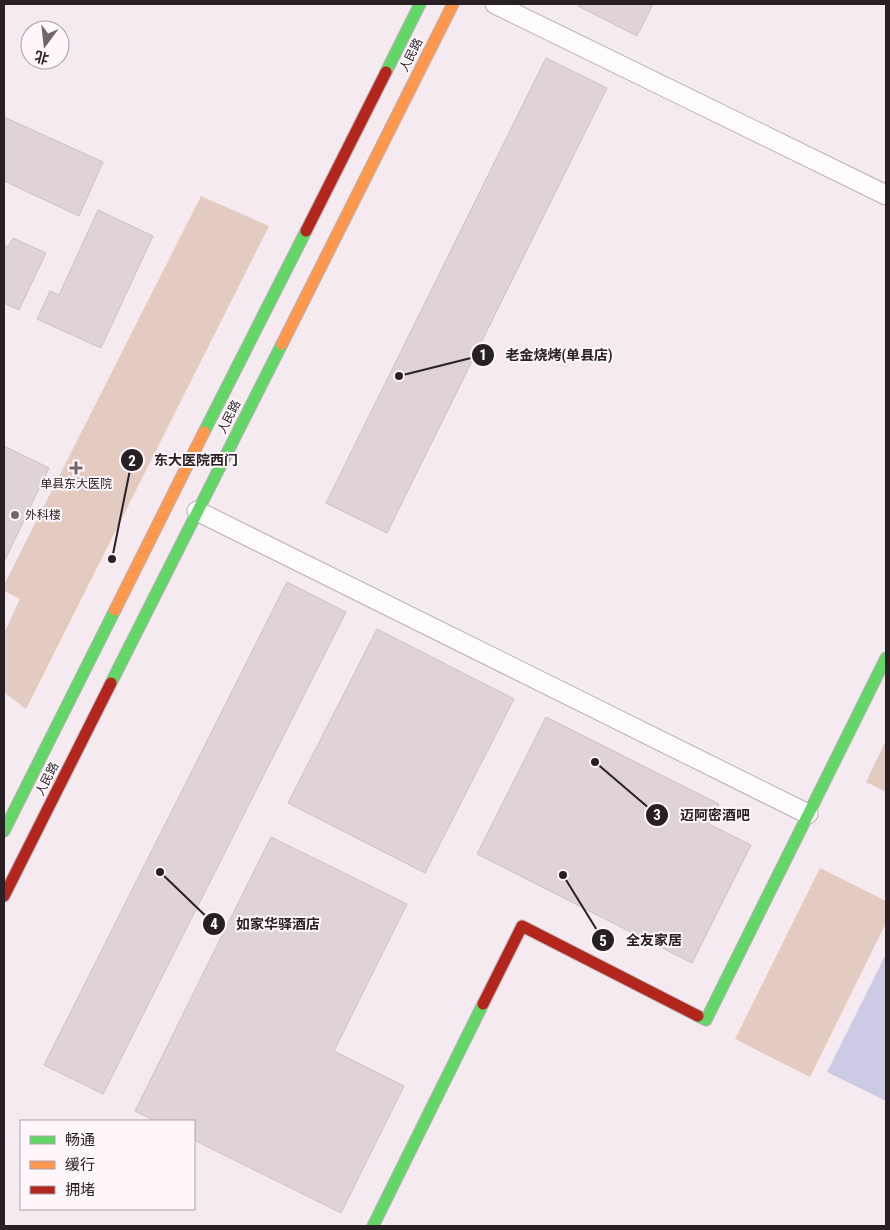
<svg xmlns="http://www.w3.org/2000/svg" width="890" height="1230" viewBox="0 0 890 1230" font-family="'Roboto Condensed','Noto Sans SC',sans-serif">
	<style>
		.green { fill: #e3cbc2 }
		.water { fill: #cccae4 }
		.building { fill: #e0d3d5; stroke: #cbc2c4 }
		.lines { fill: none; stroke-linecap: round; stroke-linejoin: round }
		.street-casing { stroke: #b8b0b4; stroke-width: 21 }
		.fast-casing { stroke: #b8b0b4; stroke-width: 13 }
		.slow-casing { stroke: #b8b0b4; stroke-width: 13 }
		.jam-casing { stroke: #b8b0b4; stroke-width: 13 }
		.street { stroke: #fefcfd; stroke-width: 19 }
		.fast { stroke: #63d668; stroke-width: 11 }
		.slow { stroke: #ff974d; stroke-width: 11 }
		.jam { stroke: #b3261e; stroke-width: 11 }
		.poi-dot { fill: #70676b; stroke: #fff7fb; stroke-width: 2 }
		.labels { text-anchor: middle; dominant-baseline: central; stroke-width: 4; stroke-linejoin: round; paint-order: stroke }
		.street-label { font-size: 12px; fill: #282024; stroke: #fff7fb }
		.poi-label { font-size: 12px; fill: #282024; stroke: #fff7fb }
		.leader { fill: none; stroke: #282024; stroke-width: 2 }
		.callout-dot { fill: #282024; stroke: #fff7fb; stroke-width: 2 }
		.mark-label { font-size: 15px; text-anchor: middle; font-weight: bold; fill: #fff }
		.callout-label { font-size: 14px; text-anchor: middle; font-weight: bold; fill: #282024; stroke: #fff7fb; stroke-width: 4; stroke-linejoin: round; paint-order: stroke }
	</style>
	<rect width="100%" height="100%" fill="#f5eaef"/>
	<path class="green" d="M201 196 269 226 26 709 4 692V633L20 599 4 591V585Z
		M886 740V792L866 782Z
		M820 868 886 901V923L810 1077 735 1039Z"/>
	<path class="water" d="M886 954V1101L827 1072Z"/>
	<path class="building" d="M579 4H653L637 36 578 6Z
		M546 58 607 88 387 533 326 503Z
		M4 117 103 162 79 216 4 181Z
		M98 210 153 236 101 348 37 319 50 291 59 295Z
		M13 238 46 253 19 310 4 303V245L8 247Z
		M4 446 49 468 4 562Z
		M287 582 346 612 103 1094 44 1065Z
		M377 629 514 699 425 873 288 803Z
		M546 717 719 804 709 824 751 845 692 963 477 854Z
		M271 837 407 904 334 1051 404 1086 341 1213 194 1140V1121H155L135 1111Z"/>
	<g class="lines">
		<defs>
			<path id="street" d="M495 4 886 195
				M197 511 808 814"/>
			<path id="fast" d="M386 72 420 4
				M204 432 306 231
				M111 683 282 344
				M4 831 115 610
				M698 1016 706 1020 886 658
				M373 1226 483 1004"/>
			<path id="slow" d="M282 344 453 4
				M115 610 204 432"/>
			<path id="jam" d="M306 231 386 72
				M4 896 111 683
				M483 1004 522 926 698 1016"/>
		</defs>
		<use href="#street" class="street-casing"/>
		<use href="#fast" class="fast-casing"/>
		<use href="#slow" class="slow-casing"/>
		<use href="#jam" class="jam-casing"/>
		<use href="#street" class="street"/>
		<use href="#fast" class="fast"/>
		<use href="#slow" class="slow"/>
		<use href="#jam" class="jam"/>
	</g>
	<g class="poi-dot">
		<path d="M73.5 460.5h5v5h5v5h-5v5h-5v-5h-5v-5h5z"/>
		<circle cx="15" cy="515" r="5"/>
	</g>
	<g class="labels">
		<g class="street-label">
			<text transform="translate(411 55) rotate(-63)">人民路</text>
			<text transform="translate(229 417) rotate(-63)">人民路</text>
			<text transform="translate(47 779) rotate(-63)">人民路</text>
		</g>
		<g class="poi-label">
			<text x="76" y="484">单县东大医院</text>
			<text x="25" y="515" text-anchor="start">外科楼</text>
		</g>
	</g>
	<path class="leader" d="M399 376L483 355M112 559L132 460M595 762L657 815M160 872L214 924M563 875L603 940"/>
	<g class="callout-dot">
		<circle cx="399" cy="376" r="5"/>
		<circle cx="112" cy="559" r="5"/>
		<circle cx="595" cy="762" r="5"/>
		<circle cx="160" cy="872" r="5"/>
		<circle cx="563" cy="875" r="5"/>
		<circle cx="483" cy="355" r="12"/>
		<circle cx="132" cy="460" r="12"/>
		<circle cx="657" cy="815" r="12"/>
		<circle cx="214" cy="924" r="12"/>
		<circle cx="603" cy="940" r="12"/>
	</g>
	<g class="mark-label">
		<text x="483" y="360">1</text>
		<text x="132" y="466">2</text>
		<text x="657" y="820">3</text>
		<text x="214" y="929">4</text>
		<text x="603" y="946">5</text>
	</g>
	<g class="callout-label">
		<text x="559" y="360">老金烧烤(单县店)</text>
		<text x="196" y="465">东大医院西门</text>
		<text x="715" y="820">迈阿密酒吧</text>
		<text x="278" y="929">如家华驿酒店</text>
		<text x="654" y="945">全友家居</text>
	</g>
	<rect width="890" height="1230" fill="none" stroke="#282024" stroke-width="10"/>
	<rect x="20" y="1120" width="175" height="90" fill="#fff7fb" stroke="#a9a1a5"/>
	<rect x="30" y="1136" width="25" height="8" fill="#63d668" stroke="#a9a1a5"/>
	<text x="65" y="1145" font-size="15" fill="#282024">畅通</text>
	<rect x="30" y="1161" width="25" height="8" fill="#ff974d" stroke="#a9a1a5"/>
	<text x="65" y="1170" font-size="15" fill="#282024">缓行</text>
	<rect x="30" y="1186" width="25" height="8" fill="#b3261e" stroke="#a9a1a5"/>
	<text x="65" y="1195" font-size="15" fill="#282024">拥堵</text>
	<g transform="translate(45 45) rotate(195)"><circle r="24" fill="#fff7fb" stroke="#a9a1a5"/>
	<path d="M0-4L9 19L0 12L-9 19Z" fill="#70676b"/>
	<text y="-8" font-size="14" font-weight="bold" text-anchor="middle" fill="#282024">北</text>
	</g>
</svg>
